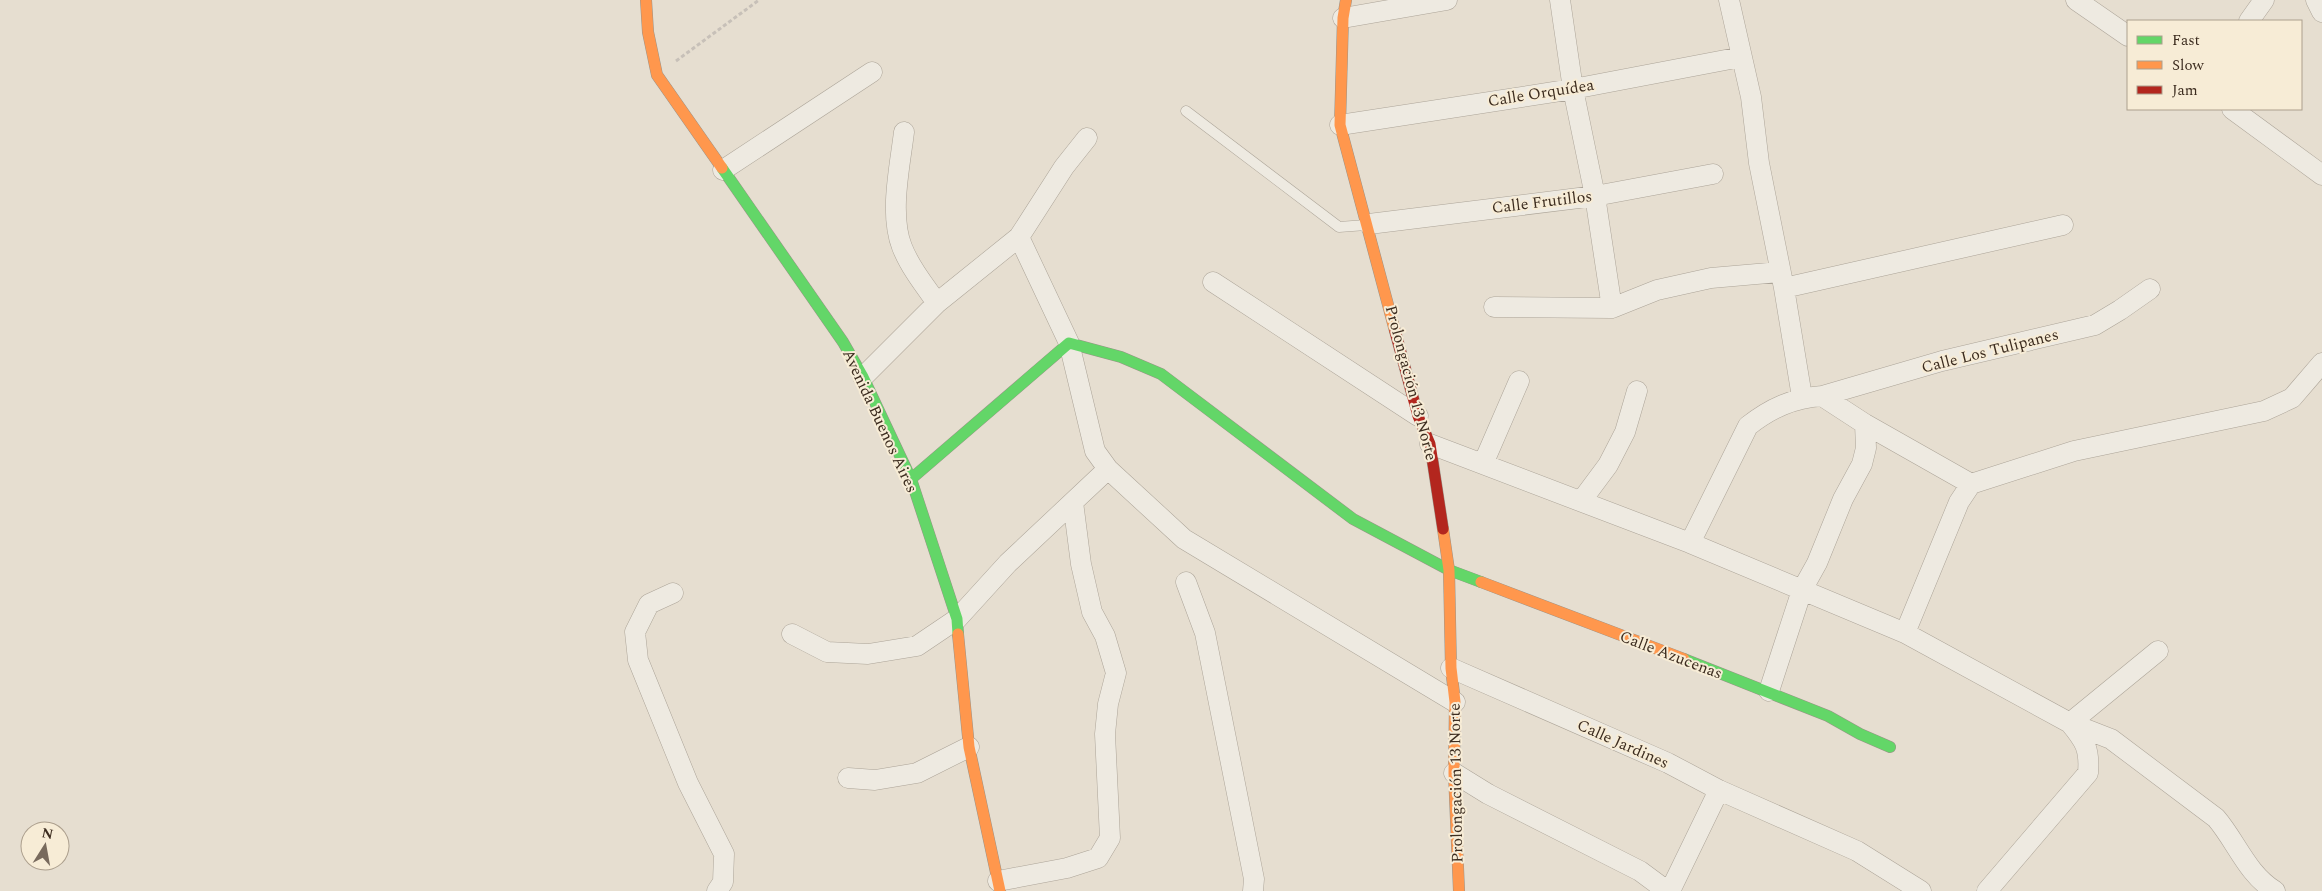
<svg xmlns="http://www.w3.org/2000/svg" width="2322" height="891" viewBox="0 0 2322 891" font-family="Spectral,serif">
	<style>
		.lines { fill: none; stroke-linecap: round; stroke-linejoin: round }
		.lane-casing { stroke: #aca498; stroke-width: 11 }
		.street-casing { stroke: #aca498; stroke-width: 21 }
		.fast-casing { stroke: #9b9388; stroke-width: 12 }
		.slow-casing { stroke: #9b9388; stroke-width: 12 }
		.jam-casing { stroke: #9b9388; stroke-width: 12 }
		.path { stroke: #c7c0b8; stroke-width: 3; stroke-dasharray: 4 2.5; stroke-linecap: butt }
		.lane { stroke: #eeeae1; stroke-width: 10 }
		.street { stroke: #eeeae1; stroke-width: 20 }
		.fast { stroke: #63d668; stroke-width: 11 }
		.slow { stroke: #ff974d; stroke-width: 11 }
		.jam { stroke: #b3261e; stroke-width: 11 }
		.labels { text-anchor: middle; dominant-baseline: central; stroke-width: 4; stroke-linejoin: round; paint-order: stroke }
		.street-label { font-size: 16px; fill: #3c2c1f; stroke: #f7ecd6 }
	</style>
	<rect width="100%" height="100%" fill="#e6ded0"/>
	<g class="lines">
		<defs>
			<path id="lane" d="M1186 111 1339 227 1366 225"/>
			<path id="street" d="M1560 0 1573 89 1595 196 1612 308
				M1729 0 1751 97 1759 163 1784 288 1802 397
				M2076 0 2128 36
				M2316 0 2322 12
				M1343 18 1447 0
				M2249 21 2264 0
				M2232 109 2322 175
				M1340 125 1573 89 1741 57
				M904 132C900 166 889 214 902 247 910 267 924 285 937 303
				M723 170 872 72
				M1369 224 1595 196 1713 174
				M1019 237 1069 343 1095 451 1108 469 1184 539 1455 702
				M1213 282 1418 416
				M1784 288 2063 225
				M1494 307 1612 308 1657 290 1711 278 1780 272
				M863 377 937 303 1019 237 1064 167 1087 138
				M1822 396 1865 424 1971 484
				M1430 444 1690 543 1905 633 2070 723C2085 741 2090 749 2088 773L1987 891
				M1483 464 1519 381
				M1582 500 1608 465 1625 432 1637 391
				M1690 543 1748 426C1771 408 1793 398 1822 396L1942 361 2095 325 2120 310 2150 289
				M1186 582 1205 633 1254 879 1253 891
				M673 593 649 604 635 632 638 660 688 783 724 854 723 882 717 891
				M1905 633 1959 502 1971 484 2074 451 2264 411 2292 398 2322 363
				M792 634 827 652 868 654 917 646 957 619 1008 563 1108 469
				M2158 651 2070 723 2111 739 2216 818C2236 841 2247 874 2275 891
				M1451 668 1668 763 1719 790 1857 851 1921 891
				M1769 691 1802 590 1817 563 1843 499 1862 464 1866 448 1865 424
				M1454 773 1488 794 1640 871 1667 891
				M848 778 875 780 917 773 969 747
				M998 881 1067 868 1098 858 1110 838 1105 734 1108 704 1116 673 1105 636 1092 612 1081 564 1073 502
				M1670 891 1719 790"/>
			<path id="fast" d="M722 168 843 342 863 377 911 479 957 619 958 634
				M911 479 1069 343 1121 357 1161 374 1353 519 1449 570 1481 582
				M1684 659 1828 716 1860 734 1890 747"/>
			<path id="slow" d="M646 0 648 32 657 75 722 168
				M1346 0 1343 18 1340 125 1395 331
				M1443 529 1449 570 1451 668 1455 702 1454 773 1459 891
				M1481 582 1684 659
				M958 634 969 747 1000 891"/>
			<path id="jam" d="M1395 331 1418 416 1430 444 1443 529"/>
		</defs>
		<use href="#lane" class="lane-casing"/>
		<use href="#street" class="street-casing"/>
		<use href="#fast" class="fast-casing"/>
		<use href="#slow" class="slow-casing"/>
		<use href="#jam" class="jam-casing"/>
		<path class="path" d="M676 61 759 0"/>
		<use href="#lane" class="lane"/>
		<use href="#street" class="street"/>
		<use href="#fast" class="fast"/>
		<use href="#slow" class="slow"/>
		<use href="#jam" class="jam"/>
	</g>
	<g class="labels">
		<g class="street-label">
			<text transform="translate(1541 93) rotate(-9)">Calle Orquídea</text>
			<text transform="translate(1542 202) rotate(-7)">Calle Frutillos</text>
			<text transform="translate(1990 351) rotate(-14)">Calle Los Tulipanes</text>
			<text transform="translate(1411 383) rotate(75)">Prolongación 13 Norte</text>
			<text transform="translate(880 421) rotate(65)">Avenida Buenos Aires</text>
			<text transform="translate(1671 655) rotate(21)">Calle Azucenas</text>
			<text transform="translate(1623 744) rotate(24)">Calle Jardines</text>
			<text transform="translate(1456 783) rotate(-91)">Prolongación 13 Norte</text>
		</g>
	</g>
	<rect x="2127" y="20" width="175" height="90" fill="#f7ecd6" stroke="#ac9f8d"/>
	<rect x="2137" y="36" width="25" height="8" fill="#63d668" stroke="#ac9f8d"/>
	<text x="2172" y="45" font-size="15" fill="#3c2c1f">Fast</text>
	<rect x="2137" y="61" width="25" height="8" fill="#ff974d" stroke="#ac9f8d"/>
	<text x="2172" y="70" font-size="15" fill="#3c2c1f">Slow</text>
	<rect x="2137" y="86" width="25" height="8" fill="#b3261e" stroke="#ac9f8d"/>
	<text x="2172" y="95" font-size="15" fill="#3c2c1f">Jam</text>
	<g transform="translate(45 846) rotate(11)"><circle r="24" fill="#f7ecd6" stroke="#ac9f8d"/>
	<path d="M0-4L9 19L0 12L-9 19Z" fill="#786a5d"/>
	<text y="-8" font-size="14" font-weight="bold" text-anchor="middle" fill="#3c2c1f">N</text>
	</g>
</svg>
